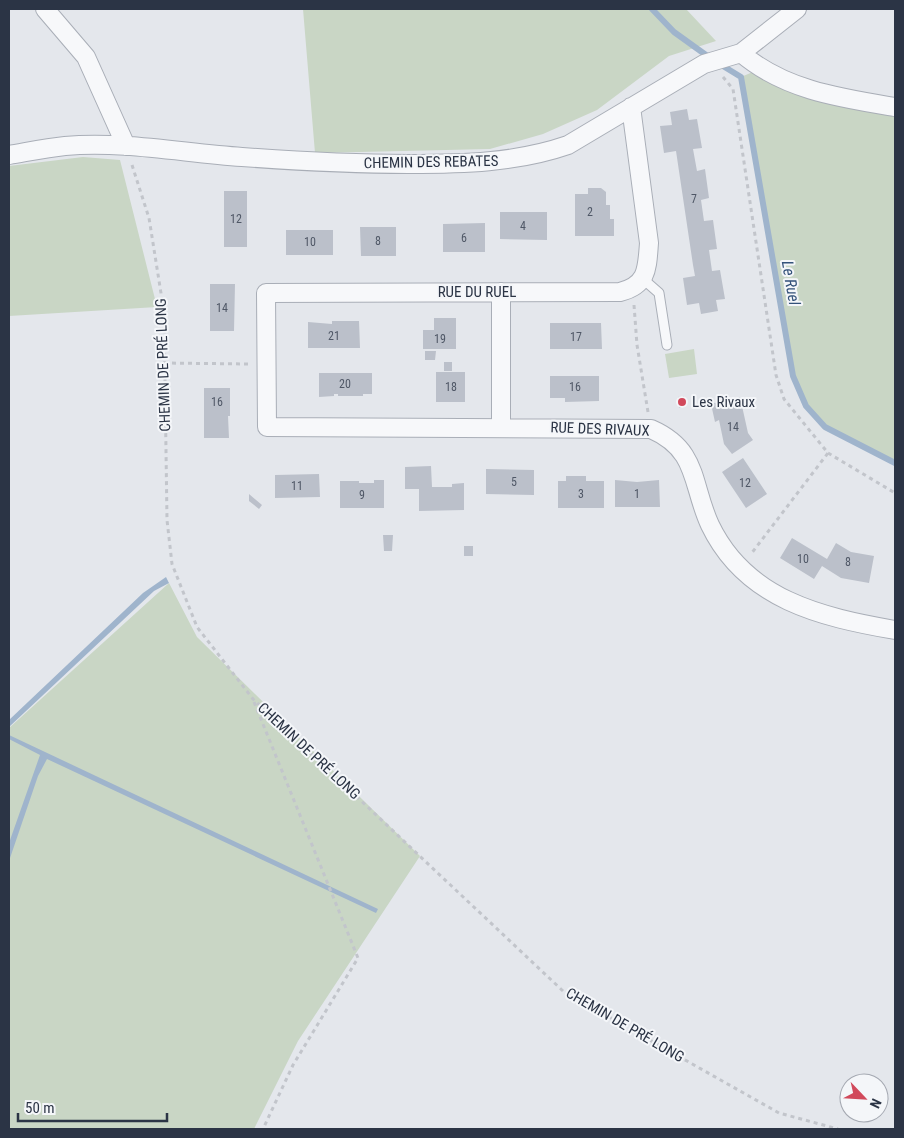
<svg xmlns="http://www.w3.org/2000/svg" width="904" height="1138" viewBox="0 0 904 1138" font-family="'Roboto Condensed',sans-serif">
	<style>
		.green { fill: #c9d6c5 }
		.water { fill: #9fb4cc }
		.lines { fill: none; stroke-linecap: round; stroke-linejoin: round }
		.stream { stroke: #9fb4cc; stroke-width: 6 }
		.building { fill: #bbc0ca }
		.service-casing { stroke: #a9aeb7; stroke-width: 11 }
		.minor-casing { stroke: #a9aeb7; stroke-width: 20 }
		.path { stroke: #c2c5cb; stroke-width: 3; stroke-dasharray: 4 4; stroke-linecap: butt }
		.service { stroke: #f7f8fa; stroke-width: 9 }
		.minor { stroke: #f7f8fa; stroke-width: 18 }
		.poi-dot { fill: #d1495b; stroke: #f4f6f9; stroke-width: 2 }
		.labels { text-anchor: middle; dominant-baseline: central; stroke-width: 4; stroke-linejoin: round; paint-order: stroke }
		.number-label { font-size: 12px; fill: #4f5766 }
		.street-label { font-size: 15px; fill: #2b3445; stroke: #f4f6f9 }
		.poi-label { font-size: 15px; fill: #2b3445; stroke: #f4f6f9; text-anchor: start }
		.water-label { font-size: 16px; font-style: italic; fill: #34527a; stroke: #f4f6f9 }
	</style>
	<rect width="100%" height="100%" fill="#e4e7ec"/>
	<path class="green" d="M303 9H686L716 41 669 56 597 110 543 134 490 149 315 153Z
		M760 69 895 109V463L825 427 806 406 793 376 741 77Z
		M83 157 120 160 157 307 9 316V166Z
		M694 349 697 374 669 378 665 354Z
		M169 583 197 637 420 856 298 1041 254 1129H9V728Z"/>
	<path class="water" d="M166 577 169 583 154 591 9 727V720L143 593Z
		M9 735 378 909 376 913 47 759 38 776 9 861V843L40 755 9 739Z"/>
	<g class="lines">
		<path class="stream" d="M652 9 674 32 706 55
			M723 66 741 77 793 376 806 406 825 427 895 463"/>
	</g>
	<path class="building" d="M687 109 689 120 697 119 702 148 693 149 697 171 705 169 709 198 701 200 704 221 713 220 717 249 709 250 712 271 720 270 725 299 716 300 718 311 701 314 699 303 687 305 683 278 695 276 693 265 676 151 664 153 660 126 672 125 670 112Z
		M588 188H601L606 192V205H610V219H614V236H575V194H588Z
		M224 191H247V247H224Z
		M500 212H547V240L500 239Z
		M485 223V252H443V224Z
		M360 227H396V256H361Z
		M286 230H333V255H286Z
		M210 284H235L234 331H210Z
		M434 318H456V349H423V330H434Z
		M332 321H359L360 348H308V322L332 324Z
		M550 323H601L602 349H550Z
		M425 351H436L435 360H425Z
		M444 362H452V371H444Z
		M436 372H465V402H436Z
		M319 373H372V394H363V396H338V394H334V396L319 397Z
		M550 376H599V401L565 402V398H550Z
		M204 388H230V416H228L229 438H204Z
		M684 396 685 407 679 408 678 397Z
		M740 397 748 433 753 440 732 454 724 444 719 420 715 422 711 404Z
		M743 458 767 494 746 508 722 472Z
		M431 466 432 487H452V484L464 483V510L419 511V489H405V467Z
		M486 469 534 470V495L486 494Z
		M319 474 320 497 275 498V475Z
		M566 476H586V481H604V508H558V481H566Z
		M374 480H384V508H340V481H359V483H374Z
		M615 480 637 482 659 480 660 507H615Z
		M249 494 262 505 259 509 249 501Z
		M383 535H393L392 551H384Z
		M792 538 827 559 836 543 851 552 874 556 869 583 841 578 822 566 814 579 780 558Z
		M464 546H473V556H464Z"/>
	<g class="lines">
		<defs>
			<path id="service" d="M643 279 659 293 667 345"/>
			<path id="minor" d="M45 9 86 57 126 146
				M741 53C784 90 840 98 895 107
				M631 107 649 243C647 268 648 285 620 292L266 293 267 427 651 429C699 450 691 484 710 525 746 600 821 617 895 630
				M9 155C27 152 46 148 65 146 124 141 183 153 242 157 297 161 352 164 408 164 462 164 516 163 568 145L704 64 741 53 797 9
				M501 292V427"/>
		</defs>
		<use href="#service" class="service-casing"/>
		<use href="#minor" class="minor-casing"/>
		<path class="path" d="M723 77 733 89 776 375 784 399 828 453 751 554
			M132 165 149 218 164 312 167 520 172 564 197 627 253 699 563 991 779 1113 838 1129
			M634 305 637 345 648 412
			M164 363 249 364
			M828 453 895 493
			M254 702 358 958 293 1065 263 1129"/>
		<use href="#service" class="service"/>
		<use href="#minor" class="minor"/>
	</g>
	<circle class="poi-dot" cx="682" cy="402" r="5"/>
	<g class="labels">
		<g class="number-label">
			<text x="694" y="199">7</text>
			<text x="590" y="212">2</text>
			<text x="236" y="219">12</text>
			<text x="523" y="226">4</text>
			<text x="464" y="238">6</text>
			<text x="378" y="241">8</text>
			<text x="310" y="242">10</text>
			<text x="222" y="308">14</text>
			<text x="334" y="336">21</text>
			<text x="576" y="337">17</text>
			<text x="440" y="339">19</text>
			<text x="345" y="384">20</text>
			<text x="451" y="387">18</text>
			<text x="575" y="387">16</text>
			<text x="217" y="402">16</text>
			<text x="733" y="427">14</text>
			<text x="514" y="482">5</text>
			<text x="745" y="483">12</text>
			<text x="297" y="486">11</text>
			<text x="581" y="494">3</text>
			<text x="637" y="494">1</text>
			<text x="362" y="495">9</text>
			<text x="803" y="559">10</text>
			<text x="848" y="562">8</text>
		</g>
		<g class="street-label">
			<text transform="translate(431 162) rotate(-1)">CHEMIN DES REBATES</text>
			<text x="477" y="292">RUE DU RUEL</text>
			<text transform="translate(163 365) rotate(-92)">CHEMIN DE PRÉ LONG</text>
			<text transform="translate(600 429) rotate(2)">RUE DES RIVAUX</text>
			<text transform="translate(309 751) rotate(43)">CHEMIN DE PRÉ LONG</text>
			<text transform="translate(625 1025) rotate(30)">CHEMIN DE PRÉ LONG</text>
		</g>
		<g class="poi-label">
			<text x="692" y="402">Les Rivaux</text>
		</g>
		<g class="water-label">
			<text transform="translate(791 283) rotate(80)">Le Ruel</text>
		</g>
	</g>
	<rect width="904" height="1138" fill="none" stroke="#2b3445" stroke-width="20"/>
	<g transform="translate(864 1098) rotate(115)"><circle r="24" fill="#f4f6f9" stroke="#a4a8b1"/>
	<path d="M0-4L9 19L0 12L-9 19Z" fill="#d1495b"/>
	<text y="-8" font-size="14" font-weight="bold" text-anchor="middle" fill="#2b3445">N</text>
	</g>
	<path d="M18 1113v8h149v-8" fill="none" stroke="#2b3445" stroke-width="2.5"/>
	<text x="25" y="1113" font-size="15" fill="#2b3445" stroke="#f4f6f9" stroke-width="4" paint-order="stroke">50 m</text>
</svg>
